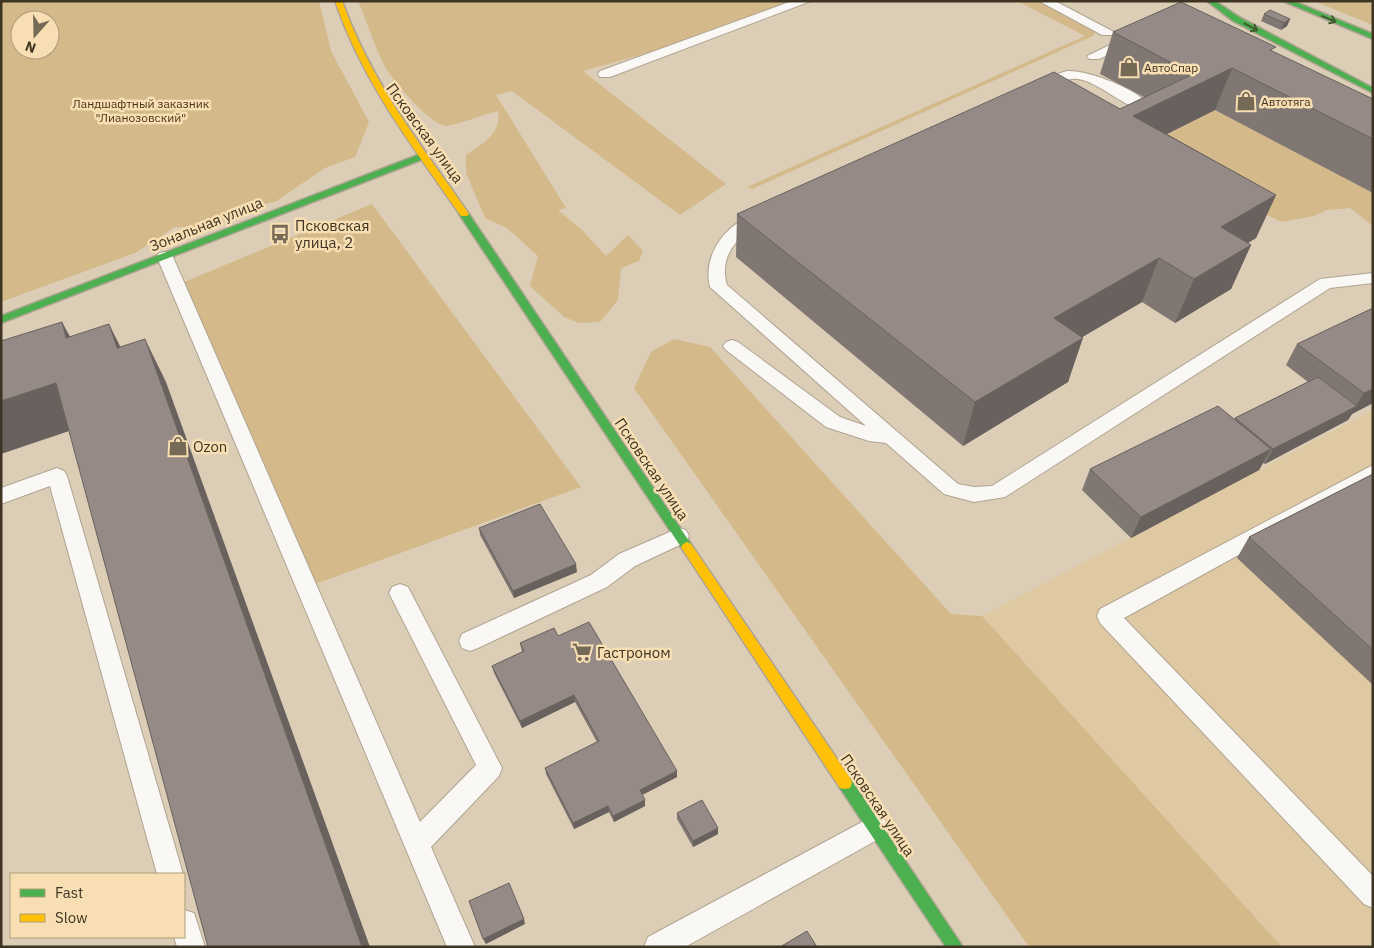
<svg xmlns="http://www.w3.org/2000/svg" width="1374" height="948" viewBox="0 0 1374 948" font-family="'IBM Plex Sans',sans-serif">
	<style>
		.built { fill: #dfc9a3 }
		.green { fill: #d4b98a; fill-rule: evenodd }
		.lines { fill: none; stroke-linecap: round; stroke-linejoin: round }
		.lane-casing { stroke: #afa492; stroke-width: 2 }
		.fast-casing { stroke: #afa492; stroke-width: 3 }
		.slow-casing { stroke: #afa492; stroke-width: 3 }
		.lane { fill: #faf8f4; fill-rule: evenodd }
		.fast { fill: #4caf50; fill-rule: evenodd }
		.slow { fill: #ffc107; fill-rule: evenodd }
		.wall { fill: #807772 }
		.shaded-wall { fill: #68615d }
		.building { fill: #958a85; stroke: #68615d }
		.oneway { stroke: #425930 }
		.labels { text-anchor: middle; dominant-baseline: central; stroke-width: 5; stroke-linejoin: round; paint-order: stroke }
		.far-poi-label { font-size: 12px; fill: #3e3423; stroke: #f8dfb3; text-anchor: start }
		.far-park-label { font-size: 12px; fill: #483617; stroke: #f8dfb3 }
		.street-label { font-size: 15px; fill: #3e3423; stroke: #f8dfb3 }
		.poi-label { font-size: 15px; fill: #3e3423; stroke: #f8dfb3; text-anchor: start }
	</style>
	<rect width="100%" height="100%" fill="#dcceb6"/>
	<path class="built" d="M1373 410V947H1282L982 616Z"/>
	<path class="green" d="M1 1H319L331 51 369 122 355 157 325 168 275 202 252 206 216 223 201 227H175L135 253 1 302ZM20 20H50V50H20Z
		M358 1H797L655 51 583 71 726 184 680 215 512 91 496 95 566 208 558 210 582 230 606 256 628 235 643 251 639 261 621 268 618 300 600 322 579 323 564 317 530 286 538 256 507 228 485 218 466 173V155C481 145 502 134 498 111 486 114 453 126 446 126 430 125 392 80 384 65 374 45 367 22 358 1Z
		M1017 1H1038L1096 30 1093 36 752 189 747 187 1085 36Z
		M1314 1H1364L1373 5V25Z
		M1215 110 1373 193V226L1350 208 1327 210 1314 216 1282 222 1225 197 1151 143Z
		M372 204 581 487 307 587 177 285Z
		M674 339 710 347 951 614 982 616 1282 947H1029L634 388 651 352Z"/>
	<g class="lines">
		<defs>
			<path id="lane" d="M792 1H811L610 77H600L598 74 600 71Z
				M1039 1H1055L1114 32 1112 35H1102Z
				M1133 34 1140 38 1138 41 1099 59H1089L1087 56Z
				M1067 71C1088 70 1138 89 1150 106L1148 109C1130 113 1100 82 1078 79 1063 77 1052 89 1038 92L1031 88 1051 76Z
				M758 214 764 216 766 219C762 225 755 227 750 230 731 244 720 261 727 285L958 484 974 487 992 486 1320 279 1373 273V283L1330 288 1005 497 974 502 944 494 886 443 869 441 826 427 726 350 723 346 726 342 732 340 738 342 840 417 866 426 710 287C702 255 726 222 758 214Z
				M165 252 171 253 173 257 420 822 476 765 389 593 392 587 400 584 408 587 502 768 499 776 431 847 475 947H447L157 257 159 253Z
				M1373 465V481L1124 618 1373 876V908L1364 904 1100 623 1097 616 1100 609Z
				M57 468 64 471 67 476 183 874H157L50 486 1 504V488Z
				M679 528 686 530 689 536 686 542 635 566 607 587 478 648 470 651 462 648 459 641 462 634 591 575 619 554Z
				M875 815 884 818 888 827 884 836 685 947H644L648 937Z
				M184 910 194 913 205 947H177L174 937H184Z"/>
			<path id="fast" d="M1207 1H1215L1239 17 1373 88V93L1233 21Z
				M1283 1H1293L1373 34V39Z
				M423 153 427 156 426 158 1 323V316Z
				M464 211 469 214 691 544 693 547 691 550H683L459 214Z
				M845 777 850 778 963 947H946L840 788 838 783 840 778Z"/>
			<path id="slow" d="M335 1H342C372 84 419 142 469 214L467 216H461C411 144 364 84 335 1Z
				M687 542 691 544 850 778 852 783 850 788 845 789 840 788 683 550 681 547 683 544Z"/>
		</defs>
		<use href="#lane" class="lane-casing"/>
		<use href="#fast" class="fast-casing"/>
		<use href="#slow" class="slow-casing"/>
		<use href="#lane" class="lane"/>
		<use href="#fast" class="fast"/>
		<use href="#slow" class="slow"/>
	</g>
	<path class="wall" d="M1264 14 1290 19 1287 26 1281 30 1261 21Z
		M1113 32 1373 99V193L1215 110 1167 134 1276 195 1256 238 1248 243 1251 245 1231 289 1175 323 1142 302 1082 337 1068 382 963 446 736 257 737 214 1120 109 1144 97 1100 74Z
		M1373 308V403L1352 414 1348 420 1265 464 1263 463 1259 470 1131 538 1082 490 1090 469 1234 419 1235 418 1308 382 1286 365 1297 344Z
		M1373 474V685L1237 558 1249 537Z
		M479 528 577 572 514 598 480 535Z
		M558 636 677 771V777L642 795 645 806 614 822 609 812 574 829 546 774 545 768 597 742 575 702 522 728 494 673 492 666 522 652 520 643Z
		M677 813 718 828V834L693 847 677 819Z"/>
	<path class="shaded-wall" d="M1290 19 1287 26 1281 30 1284 23Z
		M1232 68 1215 110 1119 158 1133 116Z
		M1276 195 1256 238 1202 271 1221 227Z
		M1251 245 1231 289 1175 323 1194 279Z
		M1159 258 1142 302 1040 362 1054 318Z
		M62 322 86 366 66 338Z
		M109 324 131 368 117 348Z
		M1083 338 1068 382 963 446 975 402Z
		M145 339 166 382 370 947H362Z
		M56 383 81 427 1 454V401Z
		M1373 389V403L1352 414 1348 420 1265 464 1273 449 1356 406 1364 393Z
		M1271 449 1259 470 1131 538 1141 517Z
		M576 564 577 572 514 598 513 591Z
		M574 695 575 702 522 728 520 721Z
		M677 771V777L640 796V790Z
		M645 800V806L614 822 613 816Z
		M608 806 609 812 574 829 573 823Z
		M718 828V834L693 847V841Z
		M524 919 525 924 486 944 483 939Z"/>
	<path class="building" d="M1181 2 1276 47 1270 50 1373 99V139L1232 68 1133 116 1276 195 1221 227 1251 245 1194 279 1159 258 1054 318 1083 338 975 402 737 214 1054 72 1120 109 1193 74 1113 32Z
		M1270 10 1290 19 1284 23 1264 14Z
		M1373 308V389L1364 393 1297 344Z
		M62 322 66 338 109 324 117 348 145 339 362 947H208L56 383 1 401V341Z
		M1318 377 1357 406 1273 449 1235 418Z
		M1218 406 1271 449 1141 517 1090 469Z
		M1373 474V650L1249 537Z
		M540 504 576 564 513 591 479 528Z
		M589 622 677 771 640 790 645 800 613 816 608 806 573 823 545 768 599 741 574 695 520 721 492 666 524 651 520 643 554 628 558 636Z
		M702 800 718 828 693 841 677 813Z
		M509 883 524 919 483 939 469 901Z
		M807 931 817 947H780Z"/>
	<defs><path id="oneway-shaft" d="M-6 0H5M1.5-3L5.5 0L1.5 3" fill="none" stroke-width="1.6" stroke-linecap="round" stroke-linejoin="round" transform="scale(1.25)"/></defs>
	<g class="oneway">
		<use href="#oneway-shaft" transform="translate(1329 19) rotate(23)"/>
		<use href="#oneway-shaft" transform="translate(1251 27) rotate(28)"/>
	</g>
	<defs>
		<symbol id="shop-bare" viewBox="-9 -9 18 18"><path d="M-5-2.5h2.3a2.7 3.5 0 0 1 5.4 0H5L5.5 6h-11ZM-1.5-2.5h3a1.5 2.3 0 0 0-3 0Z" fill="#756a56" stroke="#f8dfb3" stroke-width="2.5" paint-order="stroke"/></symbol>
		<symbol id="bus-bare" viewBox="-9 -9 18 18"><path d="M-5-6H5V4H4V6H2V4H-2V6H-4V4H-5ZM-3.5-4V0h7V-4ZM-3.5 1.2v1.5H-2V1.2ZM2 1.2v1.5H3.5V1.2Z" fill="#756a56" stroke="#f8dfb3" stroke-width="2.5" paint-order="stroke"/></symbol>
		<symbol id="supermarket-bare" viewBox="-9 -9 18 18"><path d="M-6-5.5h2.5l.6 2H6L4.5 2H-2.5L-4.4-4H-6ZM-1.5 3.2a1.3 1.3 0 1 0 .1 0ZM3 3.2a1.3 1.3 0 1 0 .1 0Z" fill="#756a56" stroke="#f8dfb3" stroke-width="2.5" paint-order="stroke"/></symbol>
	</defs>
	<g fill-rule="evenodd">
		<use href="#shop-bare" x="1115" y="53" width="28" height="28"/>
		<use href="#shop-bare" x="1232" y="87" width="28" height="28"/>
		<use href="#bus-bare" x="266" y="220" width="28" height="28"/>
		<use href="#shop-bare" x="164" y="432" width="28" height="28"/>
		<use href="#supermarket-bare" x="568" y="638" width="28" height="28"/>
	</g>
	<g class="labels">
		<g class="far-poi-label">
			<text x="1144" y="67">АвтоСпар</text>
			<text x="1261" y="101">Автотяга</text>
		</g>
		<g class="far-park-label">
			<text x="141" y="103">Ландшафтный заказник<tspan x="141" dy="14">"Лианозовский"</tspan></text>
		</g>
		<g class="street-label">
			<text transform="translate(425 133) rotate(54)">Псковская улица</text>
			<text transform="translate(206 224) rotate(-22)">Зональная улица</text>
			<text transform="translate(652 469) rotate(56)">Псковская улица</text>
			<text transform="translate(878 805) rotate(56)">Псковская улица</text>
		</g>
		<g class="poi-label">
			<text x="295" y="225">Псковская<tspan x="295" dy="17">улица, 2</tspan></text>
			<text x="193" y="446">Ozon</text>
			<text x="597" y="652">Гастроном</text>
		</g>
	</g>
	<rect width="1374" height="948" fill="none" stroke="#3e3423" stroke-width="5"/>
	<rect x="10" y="873" width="175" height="65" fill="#f8dfb3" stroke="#ae9b79"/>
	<rect x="20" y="889" width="25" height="8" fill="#4caf50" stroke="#ae9b79"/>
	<text x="55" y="898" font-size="15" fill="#3e3423">Fast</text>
	<rect x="20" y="914" width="25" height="8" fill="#ffc107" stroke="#ae9b79"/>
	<text x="55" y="923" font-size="15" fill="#3e3423">Slow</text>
	<g transform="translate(35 35) rotate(200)"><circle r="24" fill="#f8dfb3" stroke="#ae9b79"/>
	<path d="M0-4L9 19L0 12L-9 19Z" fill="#756a56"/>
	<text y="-8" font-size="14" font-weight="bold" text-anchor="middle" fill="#3e3423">N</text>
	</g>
</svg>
